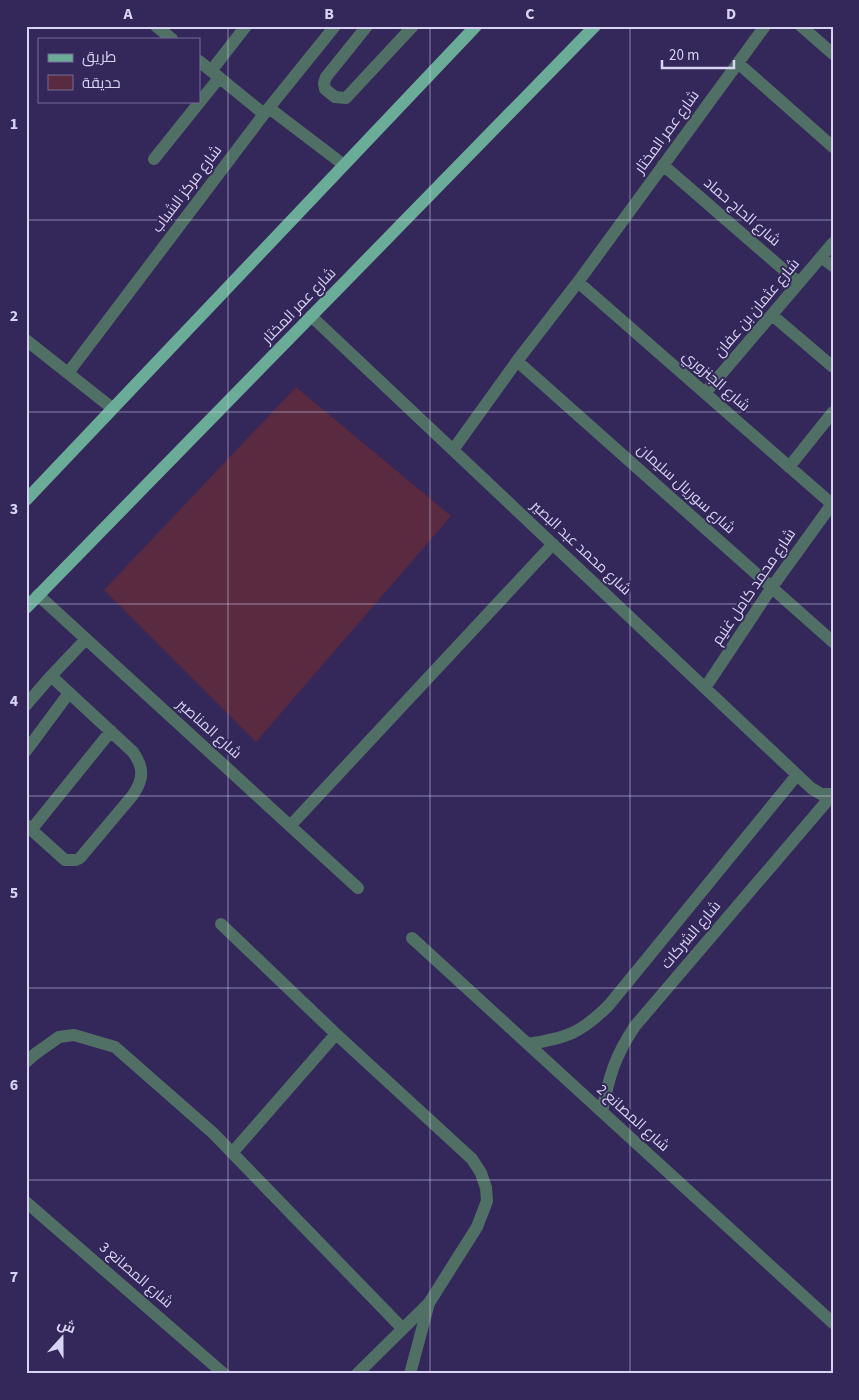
<svg xmlns="http://www.w3.org/2000/svg" width="859" height="1400" viewBox="0 0 859 1400" font-family="'Source Sans 3',Cairo,sans-serif">
	<style>
		.green { fill: #5a2a41 }
		.lines { fill: none; stroke-linecap: round; stroke-linejoin: round }
		.minor { stroke: #517065; stroke-width: 12 }
		.major { stroke: #6aac97; stroke-width: 12 }
		.grid { fill: none; stroke: #d8d4f4; stroke-width: 1; stroke-opacity: 0.55 }
		.labels { text-anchor: middle; dominant-baseline: central; stroke-width: 4; stroke-linejoin: round; paint-order: stroke }
		.street-label { font-size: 15px; fill: #d8d4f4; stroke: #34275a }
		.neatline { fill: none; stroke: #d8d4f4; stroke-width: 2 }
		.grid-label { font-size: 16px; text-anchor: middle; font-weight: bold; fill: #d8d4f4 }
	</style>
	<rect width="100%" height="100%" fill="#34275a"/>
	<path class="green" d="M296 387 451 516 256 742 104 590Z"/>
	<g class="lines">
		<path class="minor" d="M156 26 172 39
			M367 26 326 77 324 83 325 89 335 97 346 98 413 26
			M801 26 833 54
			M199 61 264 114
			M738 63 833 147
			M211 71 246 26
			M269 108 344 165
			M154 159 219 78
			M663 165 799 283
			M821 257 833 266
			M578 282 833 505
			M772 315 833 367
			M311 316 811 788 821 794H833
			M26 340 112 408
			M517 361 833 642
			M68 373 264 114 335 26
			M705 393 833 243
			M453 450 517 361 578 282 765 26
			M789 467 833 412
			M38 595 358 888
			M705 688 772 587 832 504
			M26 705 51 676 86 639
			M26 751 69 693
			M26 825 65 860H76L80 858 133 795C144 778 144 768 133 752L51 676
			M290 826 553 544
			M31 830 111 731
			M221 924 336 1034 472 1159 481 1173 486 1188 487 1201 477 1227 429 1303 410 1374
			M412 938 833 1323
			M528 1044C567 1038 581 1033 609 1005L797 775
			M26 1062 35 1054 59 1037 74 1035 115 1047 213 1133 403 1329
			M602 1112C609 1076 615 1056 635 1026L833 794
			M232 1153 336 1034
			M26 1202 224 1374
			M357 1374 429 1303"/>
		<path class="major" d="M26 500 476 26
			M26 608 595 26"/>
	</g>
	<path class="grid" d="M228 26V1374M430 26V1374M630 26V1374M26 220H833M26 412H833M26 604H833M26 796H833M26 988H833M26 1180H833"/>
	<g class="labels">
		<g class="street-label">
			<text transform="translate(667 132) rotate(-54)">شارع عمر المختار</text>
			<text transform="translate(187 189) rotate(-53)">شارع مركز الشباب</text>
			<text transform="translate(742 212) rotate(41)">شارع الحاج حماد</text>
			<text transform="translate(299 306) rotate(-46)">شارع عمر المختار</text>
			<text transform="translate(757 308) rotate(-50)">شارع عثمان بن عفان</text>
			<text transform="translate(716 381) rotate(41)">شارع الجنزوري</text>
			<text transform="translate(686 489) rotate(42)">شارع سوريال سليمان</text>
			<text transform="translate(581 548) rotate(43)">شارع محمد عبد البصير</text>
			<text transform="translate(754 587) rotate(-56)">شارع محمد كامل غنيم</text>
			<text transform="translate(209 729) rotate(42)">شارع المناصير</text>
			<text transform="translate(691 935) rotate(-50)">شارع الشركات</text>
			<text transform="translate(633 1118) rotate(42)">شارع المصانع 2</text>
			<text transform="translate(136 1275) rotate(41)">شارع المصانع 3</text>
		</g>
	</g>
	<rect width="859" height="1400" fill="none" stroke="#34275a" stroke-width="55"/>
	<rect x="38" y="38" width="162" height="65" fill="#34275a" stroke="#766c98"/>
	<rect x="48" y="54" width="25" height="8" fill="#6aac97" stroke="#766c98"/>
	<text x="82" y="62" font-size="15" fill="#d8d4f4">طريق</text>
	<rect x="48" y="75" width="25" height="15" fill="#5a2a41" stroke="#766c98"/>
	<text x="82" y="88" font-size="15" fill="#d8d4f4">حديقة</text>
	<g transform="translate(62 1338) rotate(21)" stroke="#34275a" stroke-width="4" paint-order="stroke">
	<path d="M0-4L9 19L0 12L-9 19Z" fill="#d8d4f4"/>
	<text y="-8" font-size="14" font-weight="bold" text-anchor="middle" fill="#d8d4f4">ش</text>
	</g>
	<path d="M662 60v8h72v-8" fill="none" stroke="#d8d4f4" stroke-width="2.5"/>
	<text x="669" y="60" font-size="15" fill="#d8d4f4" stroke="#34275a" stroke-width="4" paint-order="stroke">20 m</text>
	<rect x="28" y="28" width="804" height="1344" class="neatline"/>
	<g class="grid-label">
		<text x="128" y="19">A</text>
		<text x="329" y="19">B</text>
		<text x="530" y="19">C</text>
		<text x="731" y="19">D</text>
		<text x="14" y="129">1</text>
		<text x="14" y="321">2</text>
		<text x="14" y="514">3</text>
		<text x="14" y="706">4</text>
		<text x="14" y="898">5</text>
		<text x="14" y="1090">6</text>
		<text x="14" y="1282">7</text>
	</g>
</svg>
